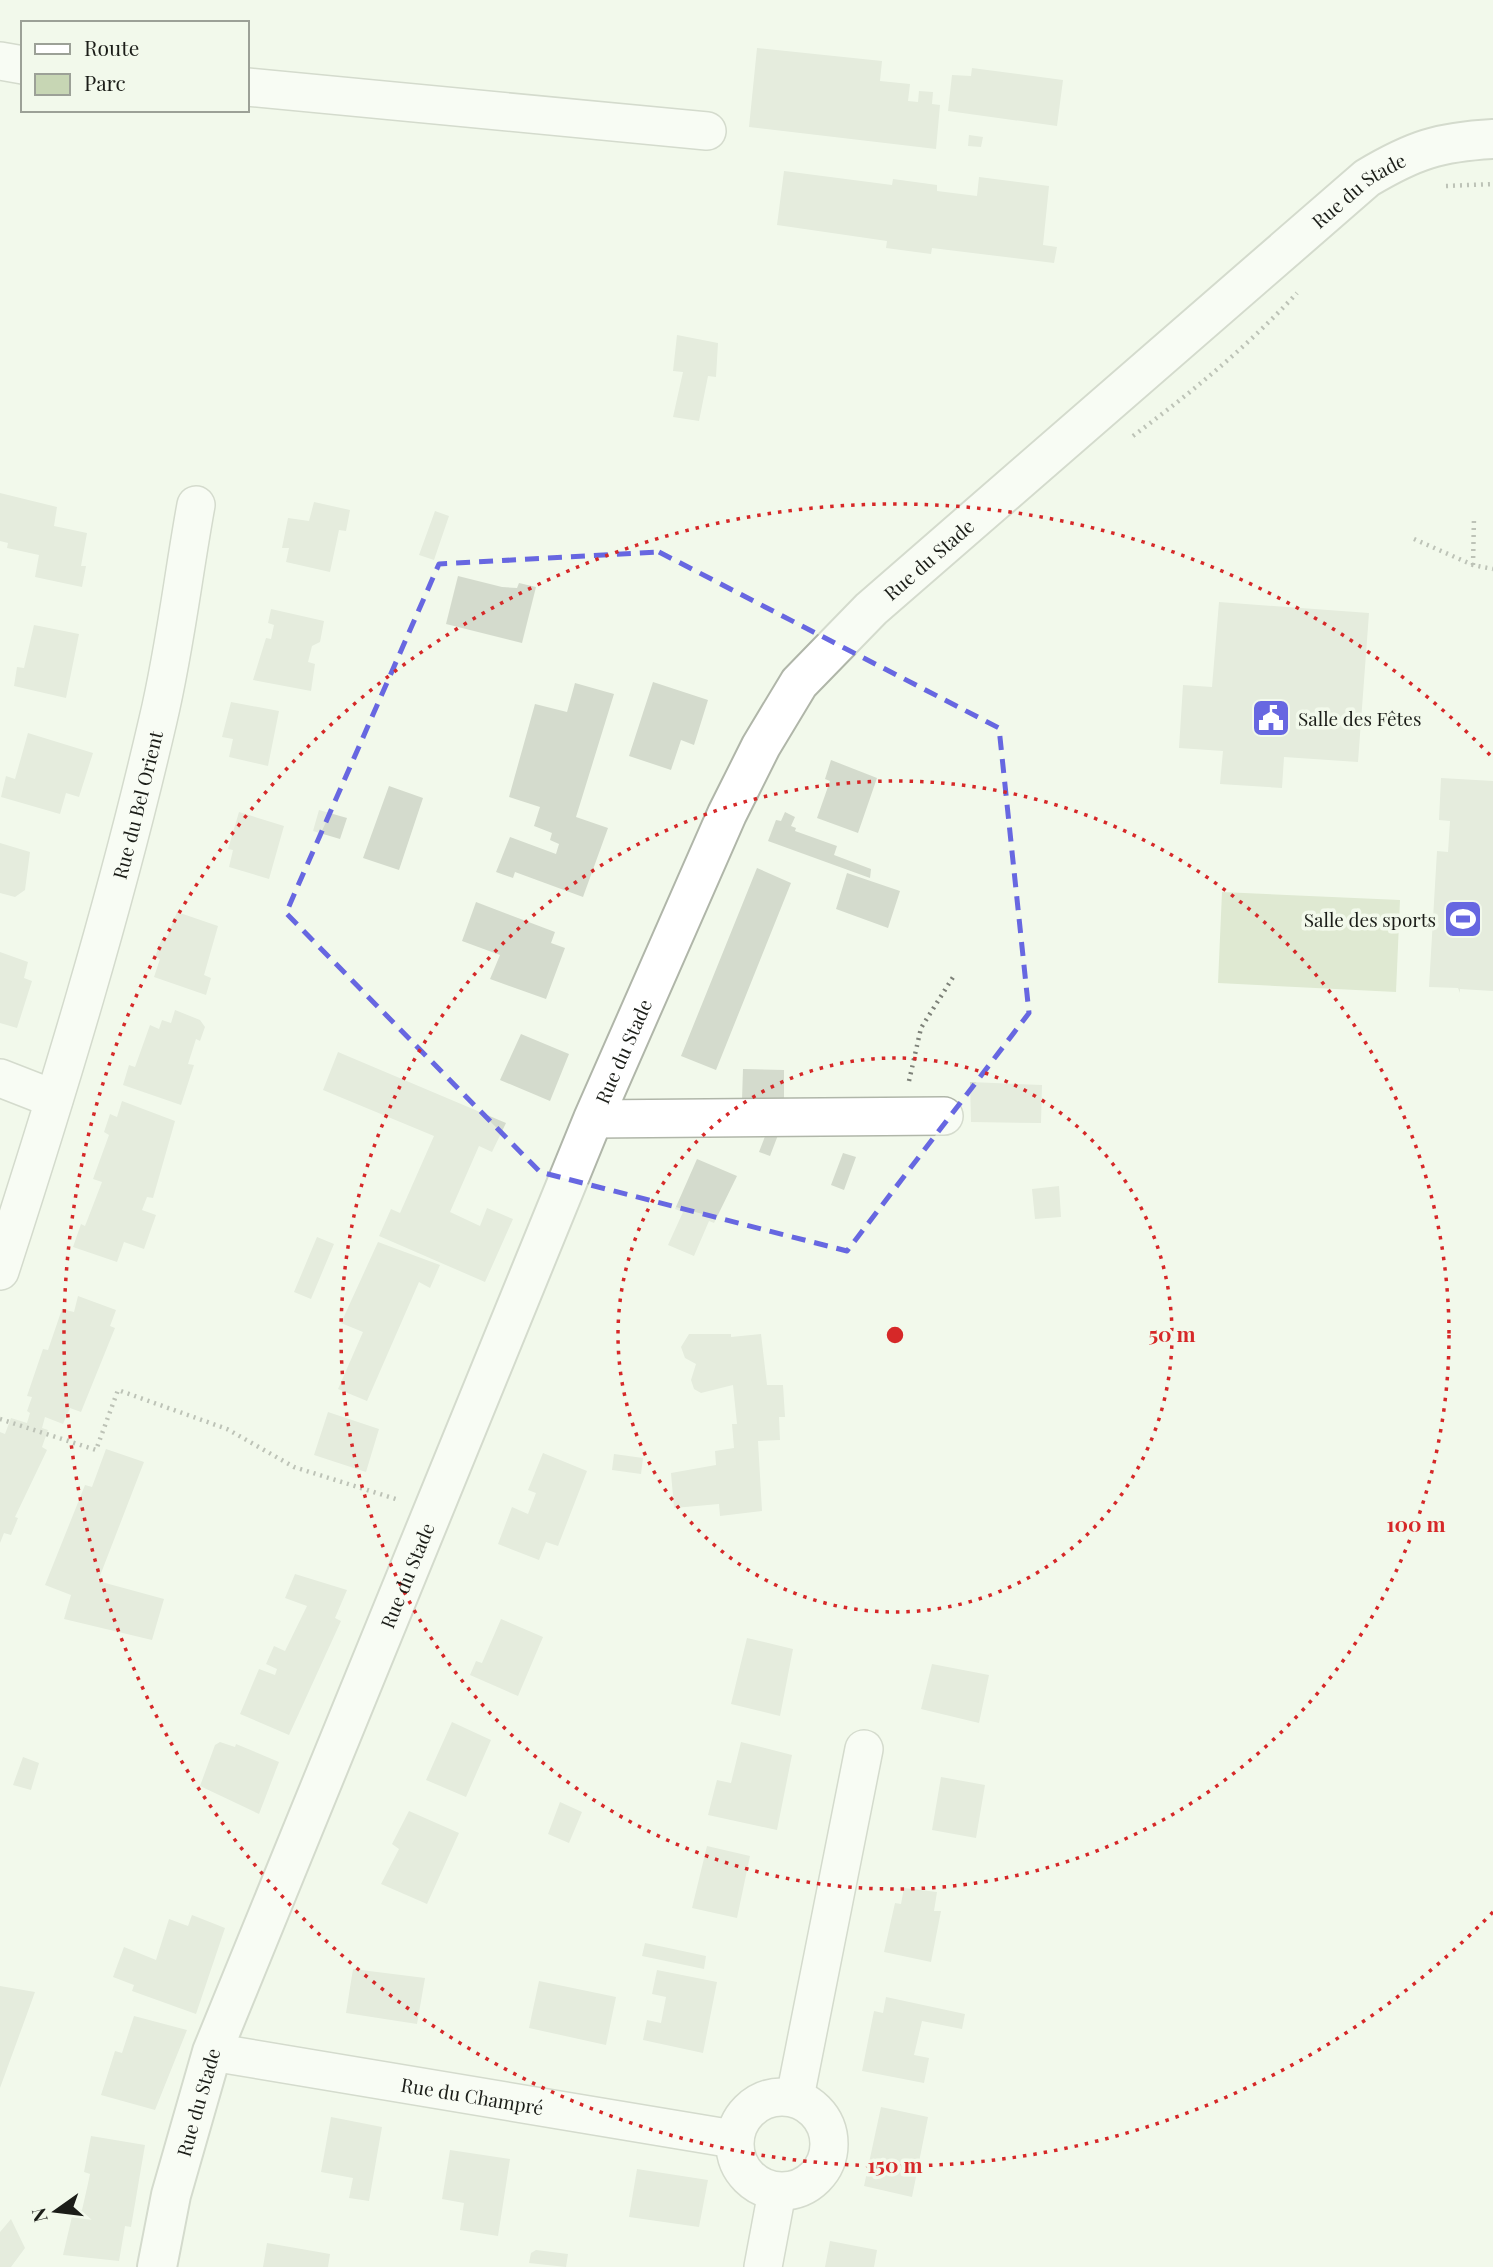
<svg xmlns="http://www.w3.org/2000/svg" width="1493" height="2267" viewBox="0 0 1493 2267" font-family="'Playfair Display',serif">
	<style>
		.green { fill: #c7d6b4 }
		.building { fill: #d4dbcd }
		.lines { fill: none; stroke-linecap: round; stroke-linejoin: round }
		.minor-casing { stroke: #b0b6a9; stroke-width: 40 }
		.tertiary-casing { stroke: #b0b6a9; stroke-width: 42 }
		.path { stroke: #7d8178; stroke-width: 4.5; stroke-dasharray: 2 5; stroke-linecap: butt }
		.minor { stroke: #fff; stroke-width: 37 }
		.tertiary { stroke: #fff; stroke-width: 38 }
		.marked { fill: none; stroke: #6767e1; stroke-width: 5; stroke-dasharray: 14 9; stroke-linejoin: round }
		.ring { fill: none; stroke: #d62828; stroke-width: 3.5; stroke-dasharray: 3.5 7 }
		.labels { text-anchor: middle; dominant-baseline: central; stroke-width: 7; stroke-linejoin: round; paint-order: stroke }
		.street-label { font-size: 19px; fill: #1b1d18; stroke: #f2f9eb }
		.poi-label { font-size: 19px; fill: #1b1d18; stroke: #f2f9eb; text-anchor: start }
		.centre { fill: #d62828; stroke: #f2f9eb; stroke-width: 3.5 }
		.ring-label { font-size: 21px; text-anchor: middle; font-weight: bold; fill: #d62828; stroke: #f2f9eb; stroke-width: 7; stroke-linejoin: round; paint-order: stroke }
	</style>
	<rect width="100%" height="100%" fill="#f2f9eb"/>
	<path class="green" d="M1222 892 1400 900 1396 992 1218 983Z"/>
	<path class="building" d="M757 48 882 61 880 81 910 84 908 101 918 102 919 91 933 92 932 104 940 105 936 149 749 127Z
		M972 68 1063 80 1057 126 948 111 952 75 971 76Z
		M969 135 983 137 981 147 968 146Z
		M784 171 892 185 893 179 937 185V191L977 196 979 177 1049 186 1043 245 1057 247 1054 263 932 248 931 254 886 248 887 241 777 225Z
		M677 335 718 343 716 377 708 376 699 421 673 417 683 372 673 371Z
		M0 493 57 507 54 526 87 533 81 566H86L82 587 35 577 39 555 7 548 8 543 0 541Z
		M314 502 350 510 346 531 339 530 330 572 286 562 289 548H282L288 518 309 521Z
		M435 511 449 516 434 560 419 555Z
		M458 576 502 587 517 588 519 583 536 587 522 643 446 624Z
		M1219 602 1369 613 1358 762 1284 757 1282 788 1220 784 1223 751 1179 748 1183 685 1212 687Z
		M271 609 324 621 320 642 312 646 308 662 315 664 311 691 253 680 266 638 271 639 274 625 268 623Z
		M34 625 79 634 66 698 14 686 17 667 24 668Z
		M653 682 708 700 694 745 681 740 671 770 629 756Z
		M575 683 614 694 576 817 608 828 583 897 515 872 513 878 496 872 510 837 556 854 559 844 550 840 552 833 534 826 540 807 509 797 535 704 567 712Z
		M231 702 279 711 268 766 229 757 233 739 222 737Z
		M28 733 93 753 79 797 66 793 60 814 1 797 6 776 15 779Z
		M831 760 877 778 858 833 817 818 830 781 825 779Z
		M1441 778 1493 781V991L1460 989V993L1458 988 1429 987 1437 851 1448 852 1450 821 1439 820Z
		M389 786 423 798 399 870 363 858Z
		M319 810 347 818 340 839 313 831Z
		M239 812 284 826 269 879 229 867 233 850 228 849Z
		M785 812 795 817 791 826 796 828 795 831 837 846 834 855 871 869 870 878 768 841 776 820 781 821Z
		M0 843 30 852 25 890 15 897 0 893Z
		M757 868 791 883 716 1070 681 1056Z
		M847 873 900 891 888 928 836 909Z
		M476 902 555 932 551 943 565 948 546 999 490 979 500 955 462 941Z
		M177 912 218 926 204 975 211 978 206 995 154 977 160 959 155 957 162 938 166 940Z
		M0 952 28 962 24 978 32 981 17 1028 0 1023Z
		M175 1010 200 1020 205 1027 200 1041 196 1039 188 1064 194 1065 181 1105 123 1085 129 1065 135 1067 150 1025 159 1029 162 1020 171 1023Z
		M521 1034 569 1054 550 1101 500 1080Z
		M338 1052 506 1123 492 1152 479 1146 450 1212 480 1226 487 1208 513 1219 485 1282 379 1236 391 1209 400 1213 434 1136 323 1090Z
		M743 1069 784 1070V1101L742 1100Z
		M970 1082 1042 1085 1041 1123 971 1122Z
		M122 1101 175 1121 153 1198 147 1197 142 1210 156 1215 144 1249 124 1242 117 1262 73 1247 81 1224 85 1226 102 1182 93 1179 109 1135 104 1132 110 1114 117 1117Z
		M767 1131 778 1135 770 1156 759 1152Z
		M843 1153 856 1157 844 1190 831 1185Z
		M697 1159 737 1176 714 1223 709 1221 694 1256 668 1245 683 1212 675 1209Z
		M1059 1186 1061 1217 1035 1219 1032 1189Z
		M317 1237 334 1244 311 1299 294 1292Z
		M378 1242 440 1265 430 1288 419 1282 367 1401 338 1389 363 1332 341 1323Z
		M78 1296 116 1310 110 1326 115 1328 81 1412 70 1408 63 1424 45 1417 42 1428 48 1430 42 1447 47 1450 15 1517 18 1518 11 1535 4 1533 0 1543V1432L5 1434 11 1418 27 1423 30 1413 27 1411 32 1397 27 1396 43 1349 48 1350 62 1309 74 1312Z
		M689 1334H731V1337L761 1334 767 1385H783L785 1417H779L780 1440 758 1441 762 1511 720 1516 719 1504 674 1508 671 1473 716 1465 715 1451 734 1448 732 1424H737L733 1385 701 1393 694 1389 691 1380 696 1364 685 1358 681 1347Z
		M328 1412 379 1429 366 1472 314 1455Z
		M106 1449 144 1462 98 1581 164 1599 152 1640 64 1619 71 1595 45 1585 85 1485 92 1487Z
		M543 1453 587 1471 558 1546 546 1542 539 1560 498 1544 512 1507 528 1514 536 1493 528 1490Z
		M614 1454 643 1458 641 1474 612 1470Z
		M295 1574 347 1590 335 1618 341 1621 289 1735 240 1714 259 1669 275 1675 277 1669 266 1664 274 1646 285 1651 307 1606 285 1598Z
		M501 1619 543 1637 518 1696 470 1675 476 1661 482 1663Z
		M747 1638 793 1649 780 1716 731 1704Z
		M932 1664 989 1675 979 1723 921 1709Z
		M452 1722 491 1740 466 1797 426 1780Z
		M220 1742 235 1747 236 1744 279 1762 259 1814 200 1786 215 1745Z
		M741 1742 792 1755 777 1830 708 1815 717 1780 731 1783Z
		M23 1757 39 1763 31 1790 13 1785Z
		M941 1777 985 1785 976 1838 932 1830Z
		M560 1802 582 1812 569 1843 548 1834Z
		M409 1811 459 1833 427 1904 381 1884 399 1849 392 1844Z
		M707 1846 750 1856 737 1918 692 1908Z
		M904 1888 937 1892 934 1911H941L931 1962 884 1952 895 1903 901 1904Z
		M192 1915 225 1928 196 2014 132 1991 134 1985 113 1977 124 1947 156 1960 169 1919 188 1926Z
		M645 1943 706 1956 704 1969 642 1956Z
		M353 1969 425 1978 417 2024 346 2013Z
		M657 1970 717 1982 703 2053 643 2040 647 2020 661 2023 666 1997 652 1994Z
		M539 1981 616 1997 606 2045 529 2028Z
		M0 1986 35 1992 0 2088Z
		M886 1997 965 2014 962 2029 922 2021 914 2055 929 2058 924 2083 862 2071 874 2011 883 2013Z
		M134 2016 187 2030 155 2110 101 2095 115 2051 122 2053Z
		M881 2107 928 2117 912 2197 864 2186Z
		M331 2117 382 2127 369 2201 349 2198 353 2178 321 2172Z
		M91 2136 145 2145 131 2227 125 2226 119 2261 63 2255 74 2208 82 2210 87 2188 90 2174 84 2172Z
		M450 2150 510 2159 498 2236 460 2230 464 2203 442 2199Z
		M637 2169 708 2180 699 2227 629 2217Z
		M11 2219 25 2248 11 2267H0V2232Z
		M830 2241 877 2250 874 2267H825Z
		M267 2243 330 2254 328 2267H263Z
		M536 2250 568 2254 566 2267 529 2263 531 2253Z"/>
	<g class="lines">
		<defs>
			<g id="minor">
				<path d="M0 61 23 65"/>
				<path d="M247 87 707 131"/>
				<path d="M0 1078 54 1099"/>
				<path d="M593 1119 944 1116"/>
				<path id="s1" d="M0 1271C59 1089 115 906 158 720 175 649 183 576 196 505"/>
				<path id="s2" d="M212 2052 733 2139"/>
				<circle cx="782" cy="2144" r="47"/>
				<path d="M795 2097 864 1749"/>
				<path d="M763 2267 777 2192"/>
			</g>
			<g id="tertiary">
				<path id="s3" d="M157 2267 171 2195 212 2052 593 1119 727 814 761 746 799 683 871 609 1367 178C1414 150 1439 142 1493 139"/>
			</g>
		</defs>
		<use href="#minor" class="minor-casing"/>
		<use href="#tertiary" class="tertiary-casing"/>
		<path class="path" d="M1446 186 1493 184
			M1133 436C1192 392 1247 347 1297 293
			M1414 539 1473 565 1493 569
			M1473 565 1474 518
			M909 1081 921 1028 955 974
			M0 1419 96 1450 118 1390 227 1429 294 1467 399 1500"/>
		<use href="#minor" class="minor"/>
		<use href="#tertiary" class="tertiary"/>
	</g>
	<path d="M0 0H1493V2267H0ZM659 552 999 728 1029 1013 847 1251 540 1172 286 913 439 564Z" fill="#f2f9eb" fill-opacity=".55" fill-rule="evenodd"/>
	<path class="marked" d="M659 552 999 728 1029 1013 847 1251 540 1172 286 913 439 564Z"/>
	<g class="ring">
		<circle cx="895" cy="1335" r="277"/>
		<circle cx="895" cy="1335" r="554"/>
		<path d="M1493 1912A831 831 0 1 1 1493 758"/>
	</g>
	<defs>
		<symbol id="civic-square" viewBox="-11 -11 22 22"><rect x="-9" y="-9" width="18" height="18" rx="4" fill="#6767e1" stroke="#f2f9eb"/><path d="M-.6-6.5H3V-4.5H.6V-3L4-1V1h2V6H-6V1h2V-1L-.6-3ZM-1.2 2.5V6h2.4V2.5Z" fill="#fff"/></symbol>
		<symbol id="stadium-square" viewBox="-11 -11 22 22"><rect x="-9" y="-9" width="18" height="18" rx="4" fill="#6767e1" stroke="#f2f9eb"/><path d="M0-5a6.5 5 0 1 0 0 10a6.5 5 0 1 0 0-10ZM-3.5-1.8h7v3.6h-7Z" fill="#fff"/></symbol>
	</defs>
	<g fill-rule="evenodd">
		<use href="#civic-square" x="1249" y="696" width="44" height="44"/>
		<use href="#stadium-square" x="1441" y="897" width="44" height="44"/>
	</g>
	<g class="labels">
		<g class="street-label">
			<text stroke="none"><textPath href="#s3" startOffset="2459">Rue du Stade</textPath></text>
			<text stroke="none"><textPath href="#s3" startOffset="1892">Rue du Stade</textPath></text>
			<text stroke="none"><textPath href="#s1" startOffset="486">Rue du Bel Orient</textPath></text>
			<text stroke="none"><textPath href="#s3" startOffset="1304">Rue du Stade</textPath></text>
			<text stroke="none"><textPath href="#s3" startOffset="737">Rue du Stade</textPath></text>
			<text stroke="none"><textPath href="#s2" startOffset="264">Rue du Champré</textPath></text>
			<text stroke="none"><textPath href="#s3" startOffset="170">Rue du Stade</textPath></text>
		</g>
		<g class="poi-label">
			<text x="1298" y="718">Salle des Fêtes</text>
			<text x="1436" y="919" text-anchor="end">Salle des sports</text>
		</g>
	</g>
	<circle cx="895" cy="1335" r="10" class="centre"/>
	<g class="ring-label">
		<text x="1172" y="1342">50 m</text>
		<text x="1416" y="1532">100 m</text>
		<text x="895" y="2173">150 m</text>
	</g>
	<rect x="21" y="21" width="228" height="91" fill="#f2f9eb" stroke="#9ca197" stroke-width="2"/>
	<rect x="35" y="44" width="35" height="10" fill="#ffffff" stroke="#9ca197" stroke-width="2"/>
	<text x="84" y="56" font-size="21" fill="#1b1d18">Route</text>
	<rect x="35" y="74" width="35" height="21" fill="#c7d6b4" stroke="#9ca197" stroke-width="2"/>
	<text x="84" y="91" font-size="21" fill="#1b1d18">Parc</text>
	<g transform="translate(56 2211) rotate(256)" stroke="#f2f9eb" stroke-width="5" paint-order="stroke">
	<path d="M0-5L12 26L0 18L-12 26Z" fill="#1b1d18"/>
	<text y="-10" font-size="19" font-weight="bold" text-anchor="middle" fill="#1b1d18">N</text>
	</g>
</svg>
